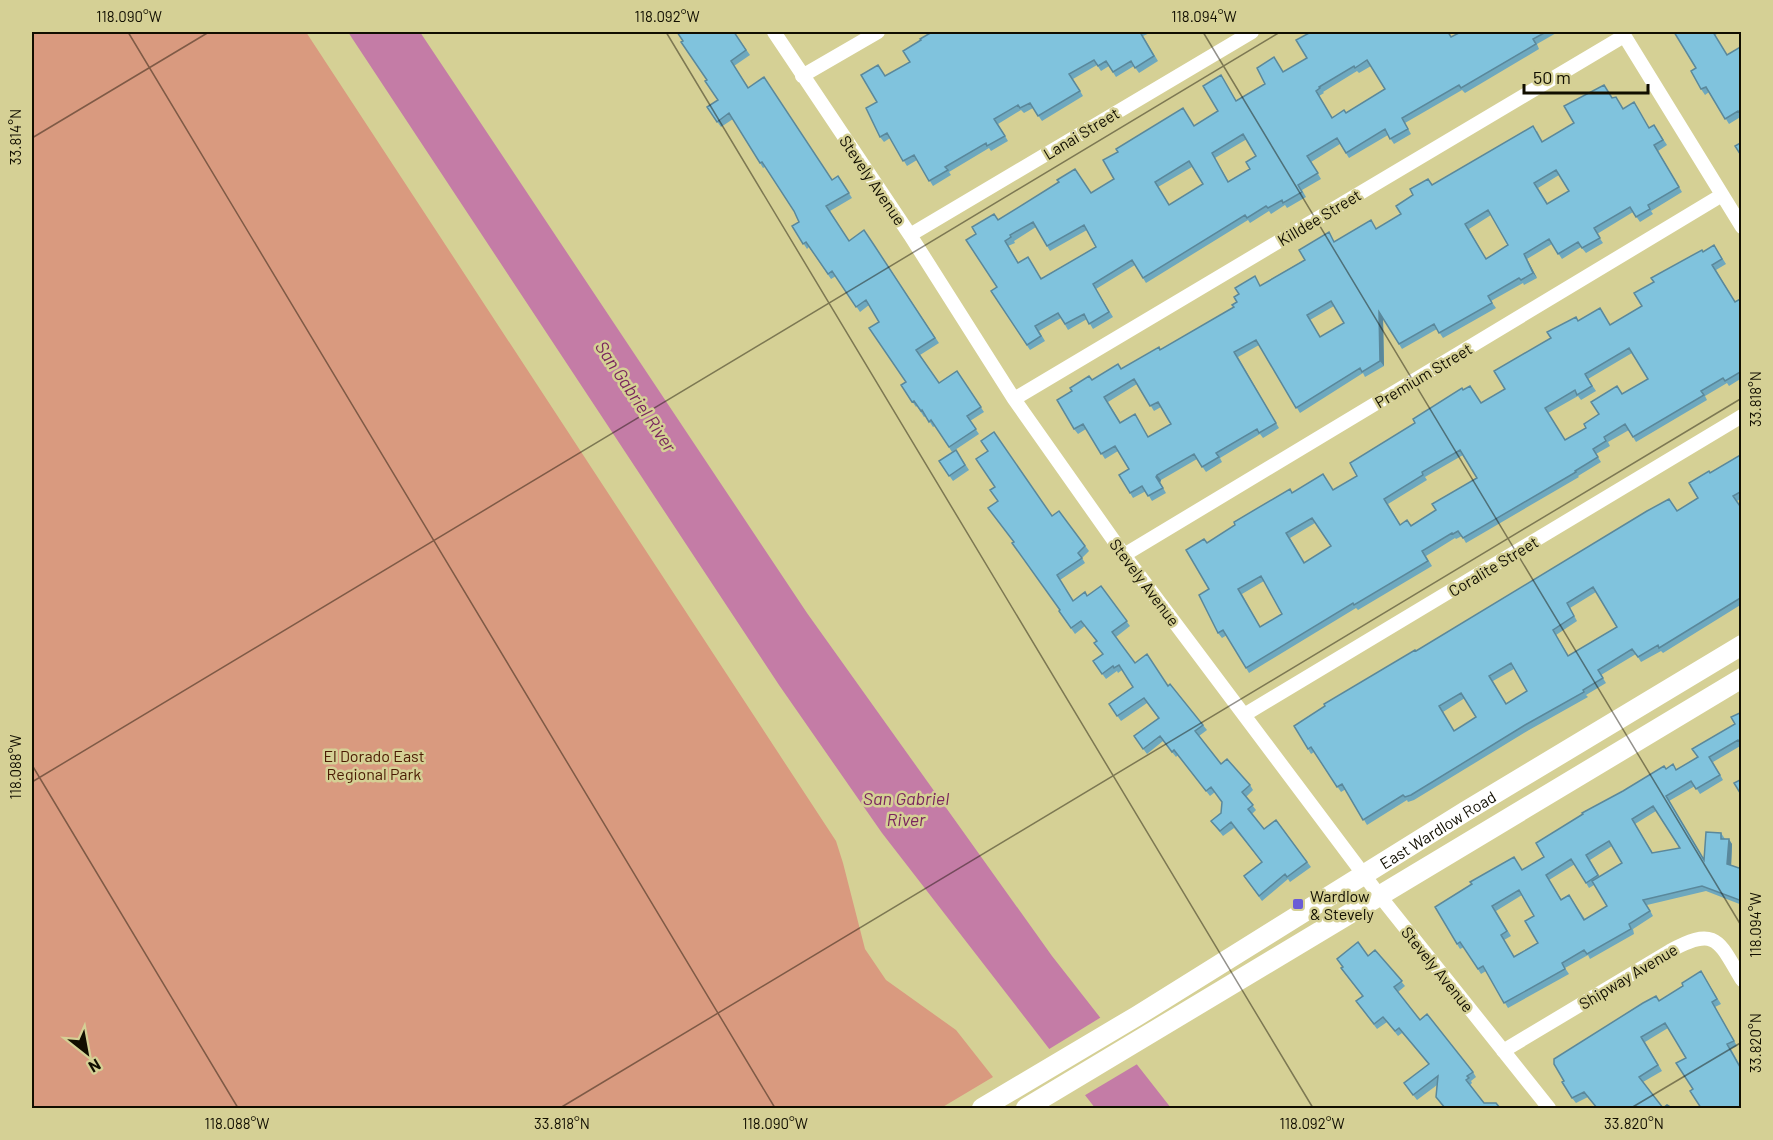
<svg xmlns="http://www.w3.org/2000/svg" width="1773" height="1140" viewBox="0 0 1773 1140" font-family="Barlow,sans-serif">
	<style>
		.green { fill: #d99a7f }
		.water { fill: #c47ca6 }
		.pier { fill: #d5d095 }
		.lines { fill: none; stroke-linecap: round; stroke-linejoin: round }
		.minor { stroke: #fff; stroke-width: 14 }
		.secondary { stroke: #fff; stroke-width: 20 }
		.wall { fill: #6ea8be; fill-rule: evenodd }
		.shaded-wall { fill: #5a889b }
		.building { fill: #80c3dd; stroke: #5a889b; stroke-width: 1.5; fill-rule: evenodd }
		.ticks { fill: none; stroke: #110e00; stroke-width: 1.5; stroke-opacity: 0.45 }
		.poi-dot { fill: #6a5cd6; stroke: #d5d095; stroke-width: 2 }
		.labels { text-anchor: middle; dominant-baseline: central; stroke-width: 5; stroke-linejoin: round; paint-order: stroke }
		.street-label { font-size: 16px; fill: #110e00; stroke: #d5d095 }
		.park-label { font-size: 16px; fill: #4b1b03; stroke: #d5d095 }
		.poi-label { font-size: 16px; fill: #110e00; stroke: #d5d095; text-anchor: start }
		.water-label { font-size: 18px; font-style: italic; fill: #7a265e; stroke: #d5d095 }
		.neatline { fill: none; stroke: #110e00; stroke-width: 2 }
		.ticks-label { font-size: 15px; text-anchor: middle; fill: #110e00 }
	</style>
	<rect width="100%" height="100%" fill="#d5d095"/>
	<path class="green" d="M32 32H306L836 841 843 863 865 949 886 980 956 1030 993 1077 941 1108H32Z"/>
	<path class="water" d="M348 32H420L807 613 1052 956 1171 1108H1095L882 833 779 685Z"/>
	<path class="pier" d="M1103 1016 1139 1063 1082 1097 1046 1051Z"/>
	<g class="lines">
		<path class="minor" d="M774 32 910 235 1014 399 1124 555 1379 895 1549 1108
			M1622 32 1742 227
			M802 76 878 32
			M910 235 1252 32
			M1014 399 1624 36
			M1124 555 1722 195
			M1244 715 1742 416
			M1503 1051 1670 951C1717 925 1719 942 1742 980"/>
		<g class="secondary">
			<path id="s1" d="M982 1108 1137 1016 1466 811 1742 645"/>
			<path d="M1026 1108 1742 678"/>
		</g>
	</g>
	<path class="wall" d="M734 32 750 55 734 66 749 88 832 180 838 176 852 198 830 211 849 241 864 230 939 343 920 355 939 383 957 371 984 412 970 421 979 434 952 452 935 426 933 427 926 416 924 417 917 406 916 407 901 385 906 382 879 322 869 305 860 312 836 276 831 279 809 247 807 249 792 226 799 222 794 211 765 167 763 168 760 163 733 119 721 127 707 107 718 100 707 80 683 41Z
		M932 32H1152L1143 36 1158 61 1139 73 1134 66 1116 77 1109 66 1101 71 1097 65 1073 79 1083 96 1042 121 1033 108 1024 113 1021 110 998 124 1008 141 991 151 989 148 949 172 951 175 933 186 917 160 907 166 890 138 884 142 880 137 877 102 885 76 910 62 921 40Z
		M1461 32H1558L1537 44 1539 49 1465 93 1462 90 1405 123 1411 134 1394 144 1388 135 1349 158 1340 144 1311 162 1321 179 1302 190 1306 197 1287 208 1285 205 1271 214 1269 211 1250 223 1248 220 1146 283 1135 265 1096 289 1113 317 1093 329 1087 319 1068 330 1061 318 1039 331 1045 341 1030 350 991 291 997 287 976 234 998 220 1091 193 1114 179 1194 126 1307 58 1318 33 1452 37ZM1371 66 1385 89 1346 113 1332 117 1319 96 1324 93 1323 92 1357 71 1359 73ZM1247 139 1256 156 1250 169 1229 182 1215 158ZM1192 167 1203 184 1169 205 1158 187ZM1036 227 1050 251 1087 230 1096 247 1042 278 1018 262 1008 246 1015 243 1014 241Z
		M1674 32H1722L1715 35 1742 116 1729 124 1709 92 1705 95 1701 89 1696 68Z
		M1613 98 1619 102 1623 109 1637 107 1649 128 1654 125 1667 145 1658 151 1682 192 1651 211 1653 214 1640 222 1633 212 1597 234 1603 243 1586 253 1581 247 1562 259 1552 244 1527 259 1537 278 1524 285 1523 283 1491 301 1496 308 1443 338 1437 329 1402 349 1383 318 1384 366 1365 377 1363 373 1300 413 1259 345 1238 357 1279 428 1263 438 1260 434 1220 458 1222 462 1206 472 1197 459 1161 480 1160 483 1166 493 1152 501 1146 491 1133 498 1130 493 1129 469 1118 451 1105 459 1086 429 1078 434 1074 429 1121 369 1160 350 1234 307 1261 285 1335 242 1377 229 1401 214 1432 185 1537 131 1543 142ZM1559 175 1569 191 1548 204 1538 188ZM1491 215 1508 245 1486 259 1469 229ZM1334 306 1344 323 1320 337 1310 320ZM1137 384 1154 411 1161 407 1171 424 1149 437 1121 423 1108 402Z
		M1714 245 1726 264 1716 270 1735 302 1742 298V378L1729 386 1727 383 1705 396 1707 400 1636 442 1629 430 1608 442 1610 446 1596 454 1601 462 1578 476 1579 477 1466 543 1462 536 1456 539 1455 538 1426 556 1432 566 1358 610 1356 608 1249 673 1227 635 1222 638 1218 633 1209 589 1207 543 1292 493 1333 490 1357 476 1415 423 1463 390 1481 403 1505 389 1551 338 1579 321 1610 325 1642 306 1703 252ZM1632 353 1648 379 1622 394 1586 428 1565 440 1548 413 1578 396 1581 400 1596 391 1588 379ZM1463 455 1477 478 1436 510 1411 525 1400 524 1388 504 1427 480 1425 477ZM1315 523 1331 546 1305 563 1290 538ZM1264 581 1282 614 1260 627 1242 594Z
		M956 450 969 470 953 481 939 461Z
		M1742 454V498L1737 501 1742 508V604L1663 653 1661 651 1641 662 1636 654 1601 675 1606 683 1586 695 1588 697 1529 730 1414 800 1408 802 1407 800 1367 825 1346 789 1341 792 1314 752 1311 754 1308 749 1416 651 1669 499 1677 511 1698 498 1710 473ZM1596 592 1617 627 1569 656 1556 635 1577 621 1570 608ZM1514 669 1527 691 1506 704 1493 681ZM1465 698 1476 717 1454 731 1443 712Z
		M1059 511 1089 551 1082 558 1085 563 1060 580 1074 601 1087 596 1101 586 1130 626 1116 637 1135 663 1168 686 1203 725 1207 730 1199 736 1221 764 1250 785 1253 790 1246 797 1256 810 1252 814 1264 829 1276 820 1311 867 1290 882 1288 879 1262 901 1244 876 1262 862 1234 828 1223 836 1211 821 1221 813 1222 802 1215 792 1210 796 1178 755 1176 757 1163 741 1147 754 1134 736 1158 718 1147 703 1121 721 1109 704 1133 687 1122 670 1118 673 1117 671 1106 679 1093 661 1103 654 1096 641 1085 626 1075 634 1059 611 1060 610 1052 516Z
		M1742 712V745L1713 762 1723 780 1700 794 1695 786 1669 801 1704 860 1721 833 1725 839 1732 844 1731 865 1742 869V905L1706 891 1647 905 1653 916 1633 929 1634 934 1590 959 1588 955 1565 968 1569 974 1508 1008 1486 971 1481 974 1464 947 1460 949 1457 944 1523 870 1544 857 1666 769 1676 770 1698 757 1735 724ZM1656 811 1680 848 1653 853 1635 824ZM1612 846 1622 863 1600 877 1590 860ZM1575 864 1589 888 1594 885 1607 906 1585 919 1569 895 1561 899 1549 880ZM1522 895 1534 916 1538 943 1514 956 1504 940 1511 936 1496 911Z
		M1358 942 1368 956 1375 950 1405 986 1398 992 1420 1020 1427 1014 1473 1072 1476 1077 1471 1081 1472 1083 1470 1085 1484 1103H1496L1500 1108H1444L1436 1097 1437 1085 1417 1100 1404 1083 1429 1064 1402 1033 1398 1036 1387 1022 1377 1029 1356 1001 1362 996 1341 968 1343 967 1337 959Z
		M1701 971 1721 1004 1715 1007 1737 1046 1731 1049 1741 1067 1693 1089 1686 1058 1668 1028 1645 1042 1662 1071 1643 1082 1663 1108H1672H1597L1588 1097 1576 1103 1572 1098 1659 1001 1683 986Z"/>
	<path class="shaded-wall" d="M1524 254 1527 259 1537 278 1533 273Z
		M1379 312 1383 317 1384 366 1380 361Z
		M1157 475 1161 480 1160 483 1166 493 1156 477Z
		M1729 839 1732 844 1731 869 1727 864Z"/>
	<path class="building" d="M677 32H734L746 50 731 61 748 88 764 77 832 180 838 176 849 193 826 206 849 241 864 230 874 245 935 338 916 350 939 383 957 371 981 407 967 416 976 429 949 447 931 420 929 422 922 410 921 411 914 401 912 402 901 385 906 382 869 328 879 322 866 300 856 307 832 271 828 274 806 242 803 244 792 226 799 222 794 211 762 162 760 163 729 113 717 122 707 107 718 100 705 81 707 80 681 42 683 41Z
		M932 32H1140L1154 56 1135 68 1131 61 1113 72 1106 61 1098 66 1094 60 1069 74 1080 91 1038 116 1030 103 1020 108 1018 105 994 119 1005 136 987 146 986 143 945 167 948 170 929 181 914 155 903 161 887 133 880 137 866 108 877 102 861 75 878 65 885 76 910 62 903 51 921 40 920 39Z
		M1311 32H1317L1318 33 1320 32H1448L1451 37 1461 32H1546L1533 39 1536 44 1461 88 1459 85 1402 118 1408 129 1390 139 1385 129 1346 153 1337 138 1307 156 1318 173 1298 185 1302 192 1283 203 1282 200 1268 208 1266 206 1247 218 1245 215 1143 278 1132 260 1093 284 1109 312 1089 324 1084 314 1065 324 1058 313 1035 326 1041 336 1027 345 991 291 997 287 966 240 976 234 972 227 994 214 998 220 1059 182 1057 180 1075 169 1091 193 1114 179 1103 160 1118 152 1116 149 1183 108 1194 126 1218 111 1203 86 1221 75 1236 101 1265 84 1257 68 1274 57 1283 72 1307 58 1296 40ZM1367 60 1385 89 1346 113 1344 110 1332 118 1316 91 1320 88 1319 87 1354 66 1355 68ZM1243 134 1256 156 1246 162 1250 169 1228 182 1212 153ZM1189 161 1203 184 1169 205 1155 182ZM1033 222 1047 246 1084 225 1096 247 1041 279 1028 257 1018 263 1005 241 1011 237 1010 235Z
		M1674 32H1713L1727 55 1742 46V116L1738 111 1725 119 1706 87 1701 89 1691 71 1696 68Z
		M1604 85 1612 98 1616 97 1623 109 1634 102 1649 128 1654 125 1663 140 1654 145 1679 187 1648 205 1650 209 1636 217 1630 207 1594 228 1600 238 1582 248 1578 242 1558 254 1549 239 1524 254 1533 273 1521 280 1519 278 1488 296 1492 303 1439 333 1434 324 1399 344 1379 312 1380 361 1362 372 1360 368 1296 408 1256 340 1234 352 1276 423 1259 433 1257 429 1216 453 1219 457 1202 467 1194 454 1157 475 1156 477 1163 488 1148 496 1142 486 1130 493 1119 475 1129 469 1115 446 1101 454 1083 424 1074 429 1057 400 1072 391 1070 388 1089 376 1092 380 1118 364 1121 369 1159 347 1160 350 1234 307 1232 305 1237 302 1234 297 1239 294 1235 288 1255 276 1260 286 1305 260 1299 250 1329 232 1334 242 1371 220 1376 229 1401 214 1396 206 1413 195 1410 189 1428 179 1432 185 1533 126 1542 142 1574 123 1564 106ZM1556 170 1569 191 1547 204 1534 183ZM1488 210 1508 245 1486 259 1465 224ZM1331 301 1344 323 1320 337 1307 315ZM1134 379 1150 406 1158 402 1171 424 1148 437 1135 414 1120 423 1104 397Z
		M1742 142V157L1735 146Z
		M1714 245 1722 259 1712 265 1735 302 1742 298V371L1725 381 1723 378 1701 391 1704 395 1633 437 1625 424 1604 437 1606 441 1593 449 1598 457 1575 471 1576 472 1463 538 1458 531 1453 534 1452 533 1422 551 1428 561 1354 605 1353 603 1246 668 1223 630 1218 633 1199 595 1209 589 1186 550 1204 539 1207 543 1235 525 1234 522 1290 489 1292 493 1323 474 1333 490 1357 476 1350 463 1415 423 1413 419 1462 388 1463 390 1470 386 1481 403 1505 389 1494 371 1551 338 1547 332 1576 317 1578 321 1600 308 1610 325 1642 306 1634 293 1654 282 1651 278 1702 250 1703 252ZM1629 348 1648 379 1622 394 1617 386 1591 402 1599 414 1584 424 1586 428 1565 440 1545 408 1575 390 1577 395 1592 386 1585 374ZM1460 450 1477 478 1432 504 1436 510 1411 526 1407 520 1400 525 1384 499 1423 475 1422 472ZM1312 518 1331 546 1304 563 1286 533ZM1261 576 1282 614 1260 627 1238 589Z
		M994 432 1052 516 1059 511 1085 546 1078 553 1082 558 1057 575 1073 601 1085 592 1087 596 1101 586 1127 621 1112 632 1135 663 1147 654 1168 686 1170 684 1203 725 1195 731 1221 764 1227 759 1250 785 1242 792 1253 805 1248 809 1264 829 1276 820 1307 862 1287 877 1285 874 1259 896 1244 876 1262 862 1231 822 1220 831 1211 821 1221 813 1222 802 1211 787 1206 791 1174 750 1172 752 1160 736 1143 749 1134 736 1159 718 1144 698 1117 716 1109 704 1133 687 1119 665 1114 668 1113 666 1102 674 1093 661 1103 654 1094 643 1097 641 1081 621 1071 628 1059 611 1060 610 1012 543 1014 542 988 508 998 501 990 490 995 487 976 459 988 451 981 441Z
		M956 450 965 465 949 476 939 461Z
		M1742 454V491L1733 496 1742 509V597L1659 648 1658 645 1638 657 1632 649 1598 670 1603 678 1583 690 1584 692 1525 725 1411 795 1405 797 1403 795 1363 820 1342 784 1337 787 1311 747 1308 749 1294 726 1325 706 1324 704 1415 650 1416 651 1647 511 1669 499 1677 511 1698 498 1689 483 1709 471 1710 473ZM1593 587 1617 627 1568 656 1553 630 1574 616 1567 603ZM1511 663 1527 691 1506 704 1489 676ZM1461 693 1476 717 1454 731 1439 706Z
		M1742 712V745L1738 740 1709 757 1720 775 1696 789 1691 781 1666 796 1704 860 1706 832 1721 833V839H1729L1727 864 1742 869V901L1702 886 1643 900 1650 911 1629 924 1631 929 1587 954 1584 950 1562 963 1565 969 1504 1003 1483 966 1478 969 1460 942 1457 944 1435 907 1472 884 1470 882 1514 857 1522 870 1544 857 1536 843 1583 814 1582 813 1623 791 1664 766 1666 769 1673 764 1676 770 1698 757 1692 749 1735 724 1731 717ZM1653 806 1680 848 1652 853 1632 819ZM1609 841 1622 863 1592 881 1607 906 1584 920 1569 895 1561 900 1546 875 1571 859 1586 883 1598 875 1586 855ZM1519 890 1534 916 1525 921 1538 943 1514 957 1501 935 1507 931 1492 906Z
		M1742 779V796L1734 783Z
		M1358 942 1368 956 1375 950 1402 981 1394 987 1420 1020 1427 1014 1473 1072 1467 1076 1469 1078 1466 1080 1484 1103H1496L1500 1108H1445L1436 1097 1438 1076 1413 1095 1404 1083 1429 1064 1399 1028 1395 1031 1383 1017 1374 1024 1356 1001 1363 996 1341 968 1343 967 1337 959Z
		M1701 971 1717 999 1712 1002 1734 1041 1727 1044 1740 1067H1742V1108H1701L1690 1091 1693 1089 1676 1063 1686 1058 1665 1023 1641 1037 1658 1065 1639 1077 1663 1108 1667 1105 1672 1108H1597L1584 1092 1572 1098 1562 1082 1564 1081 1554 1064V1059L1643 1003 1656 996 1659 1001 1683 986 1682 983Z"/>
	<path class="ticks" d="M128 32 775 1108M666 32 1313 1108M1203 32 1742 927M1741 32 1742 33M32 138 209 32M32 765 238 1108M32 782 1280 32M560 1108 1742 398M1631 1108 1742 1042"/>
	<rect class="poi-dot" x="1292" y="898" width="12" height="12" rx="3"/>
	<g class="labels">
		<g class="street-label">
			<text transform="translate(1081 133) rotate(-31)">Lanai Street</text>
			<text transform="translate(873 180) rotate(56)">Stevely Avenue</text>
			<text transform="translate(1319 217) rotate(-31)">Killdee Street</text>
			<text transform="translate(1423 375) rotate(-31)">Premium Street</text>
			<text transform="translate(1493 566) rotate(-31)">Coralite Street</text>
			<text transform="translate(1145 582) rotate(53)">Stevely Avenue</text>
			<text stroke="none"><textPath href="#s1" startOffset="534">East Wardlow Road</textPath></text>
			<text transform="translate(1438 969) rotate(51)">Stevely Avenue</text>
			<text transform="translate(1628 976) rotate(-31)">Shipway Avenue</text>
		</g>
		<g class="park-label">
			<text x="374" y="755">El Dorado East<tspan x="374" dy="18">Regional Park</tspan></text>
		</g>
		<g class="poi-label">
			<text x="1310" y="895">Wardlow<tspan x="1310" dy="18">&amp; Stevely</tspan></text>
		</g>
		<g class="water-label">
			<text transform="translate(636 396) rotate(56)">San Gabriel River</text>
			<text x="906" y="798">San Gabriel<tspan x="906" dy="21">River</tspan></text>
		</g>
	</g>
	<rect width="1773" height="1140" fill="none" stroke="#d5d095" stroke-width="66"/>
	<g transform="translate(87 1053) rotate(149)" stroke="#d5d095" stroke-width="4.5" paint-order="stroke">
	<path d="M0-4.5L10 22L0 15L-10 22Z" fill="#110e00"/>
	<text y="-9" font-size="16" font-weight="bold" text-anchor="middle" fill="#110e00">N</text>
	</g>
	<path d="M1524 84v9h124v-9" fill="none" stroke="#110e00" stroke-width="3"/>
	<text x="1533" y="84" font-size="18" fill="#110e00" stroke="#d5d095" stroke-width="4.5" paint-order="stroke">50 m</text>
	<rect x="33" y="33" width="1707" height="1074" class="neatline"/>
	<g class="ticks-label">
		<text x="129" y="22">118.090°W</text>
		<text x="667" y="22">118.092°W</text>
		<text x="1204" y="22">118.094°W</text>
		<text transform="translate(16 137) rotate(-90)" y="5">33.814°N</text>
		<text transform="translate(1756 399) rotate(-90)" y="5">33.818°N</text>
		<text transform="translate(16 767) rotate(-90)" y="5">118.088°W</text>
		<text transform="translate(1756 925) rotate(-90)" y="5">118.094°W</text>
		<text transform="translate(1756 1043) rotate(-90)" y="5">33.820°N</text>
		<text x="237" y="1129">118.088°W</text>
		<text x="562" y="1129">33.818°N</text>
		<text x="775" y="1129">118.090°W</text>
		<text x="1312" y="1129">118.092°W</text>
		<text x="1634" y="1129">33.820°N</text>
	</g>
</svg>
